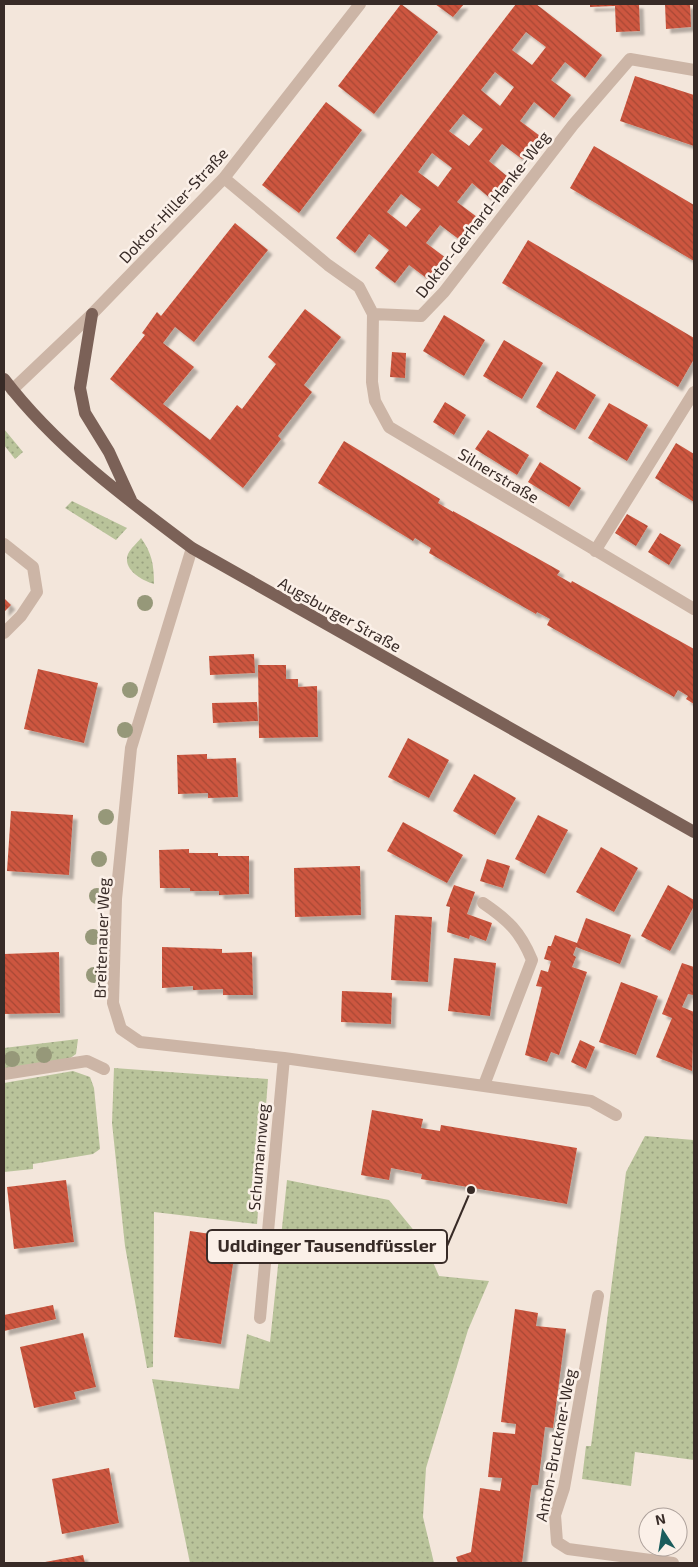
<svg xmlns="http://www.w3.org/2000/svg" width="698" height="1567" viewBox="0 0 698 1567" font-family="'Exo 2',sans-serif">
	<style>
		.grass { fill: url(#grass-dots) }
		.building { fill: url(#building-back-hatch); fill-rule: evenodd; filter: url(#shadow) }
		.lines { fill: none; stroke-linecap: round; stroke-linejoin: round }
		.minor { stroke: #ccb5a6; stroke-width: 12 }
		.major { stroke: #7b6157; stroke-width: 12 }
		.tree { fill: #969879 }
		.labels { text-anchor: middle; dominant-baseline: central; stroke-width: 5; stroke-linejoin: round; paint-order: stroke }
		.street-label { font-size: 16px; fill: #382b27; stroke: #fbf0e8 }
		.leader { fill: none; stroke: #382b27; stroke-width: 2 }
		.callout-dot { fill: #382b27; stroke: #fbf0e8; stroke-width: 2 }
		.callout { fill: #fbf0e8; stroke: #382b27; stroke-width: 2 }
		.callout-label { font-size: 18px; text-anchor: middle; font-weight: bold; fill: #382b27 }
	</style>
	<defs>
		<pattern id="grass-dots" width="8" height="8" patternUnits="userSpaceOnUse" patternTransform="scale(1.25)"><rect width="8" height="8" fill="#b9c39a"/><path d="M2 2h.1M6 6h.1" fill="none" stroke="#979f7e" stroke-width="1.8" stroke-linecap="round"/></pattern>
		<pattern id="building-back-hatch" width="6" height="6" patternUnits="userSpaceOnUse" patternTransform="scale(1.25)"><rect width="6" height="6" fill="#cd573f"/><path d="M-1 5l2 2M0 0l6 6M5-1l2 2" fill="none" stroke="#a74835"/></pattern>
		<filter id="shadow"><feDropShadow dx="4.5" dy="4.5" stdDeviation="1" flood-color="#0004"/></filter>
	</defs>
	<rect width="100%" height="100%" fill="#f3e6db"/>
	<path class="grass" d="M4 429 23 452 15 459 4 445Z
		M72 501 127 528 116 540 65 508Z
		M141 538C152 553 154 565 154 584 143 581 122 570 128 554 131 548 137 543 141 538Z
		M78 1039 76 1054 69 1059 4 1069V1048Z
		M114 1068 268 1079 257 1224 154 1212 153 1367 147 1368 125 1246 112 1123Z
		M73 1071 90 1077 94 1088 100 1149 93 1154 33 1164V1169L4 1172V1083Z
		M645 1136 694 1140V1460L635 1452 631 1486 582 1479 586 1446H591L626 1172Z
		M287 1180 389 1200 425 1244 439 1276 489 1281 468 1330 426 1468 423 1517 434 1563H190L152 1379 239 1389 247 1334 270 1342Z"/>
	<path class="building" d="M401 4 438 32 374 114 338 86Z
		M435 4H464L453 17Z
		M516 4H536L602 55 585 78 565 62 551 80 571 95 554 118 534 102 520 121 540 136 522 159 502 144 489 161 508 177 491 199 472 183 457 202 477 217 460 240 440 225 426 243 446 258 429 280 409 265 395 283 375 268 389 250 369 234 355 253 336 238ZM526 32 546 47 532 65 512 50ZM495 72 514 87 500 106 481 90ZM463 114 483 129 469 146 449 131ZM432 153 452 168 438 187 418 172ZM401 194 421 209 406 227 387 212Z
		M590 4H639L640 31 616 32 615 6 590 7Z
		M665 4H690L691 27 666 29Z
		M635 76 694 95V146L620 121Z
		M326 102 362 130 299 213 262 185Z
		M594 146 694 205V261L570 188Z
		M235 223 268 250 194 342 175 327 163 343 194 367 163 404 210 440 237 405 242 409 276 364 268 357 305 309 341 337 304 385 312 392 278 436 281 439 243 488 110 379 145 335 142 333 157 312 161 316Z
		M528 240 694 338V359L678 387 502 283Z
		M444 315 485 340 464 376 423 351Z
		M504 340 543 363 522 399 483 376Z
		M392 352 406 353 405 378 390 377Z
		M557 371 596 395 575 430 536 407Z
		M445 402 466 415 454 435 433 422Z
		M609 403 648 425 627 461 588 438Z
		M488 430 529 455 517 475 475 449Z
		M344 441 440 499 438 503 453 512V511L560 571 557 575 571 583 572 581 694 649V704L686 699 688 696 678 690 674 697 547 625 550 619 537 612 536 614 429 553 431 548 415 538 413 541 318 483Z
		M676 443 694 454V502L655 478Z
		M540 462 581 488 569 507 528 482Z
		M627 514 648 526 636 546 615 533Z
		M660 533 681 545 669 565 648 552Z
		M4 598 11 605 4 612Z
		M254 654 255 673 210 675 209 656Z
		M258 665H286V679H298V687L317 686 318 737 259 738Z
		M38 669 98 683 84 743 24 729Z
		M257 702 258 721 213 723 212 703Z
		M408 738 449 760 429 798 388 777Z
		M207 754V759L236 758 238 797 208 798V793L178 794 177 755Z
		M474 774 516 798 495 835 453 811Z
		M11 811 73 815 69 875 7 871Z
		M538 815 568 830 545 874 515 859Z
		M403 822 463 855 447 883 387 851Z
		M601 847 638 868 614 912 576 892Z
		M189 849V853H218V856H249V894L219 895V891H190V888H160L159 850Z
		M487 859 510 866 503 888 480 881Z
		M360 866 361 915 295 917 294 868Z
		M454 885 475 892 467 914 492 923 486 941 470 935 469 939 447 932 450 907 446 906Z
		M668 885 694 900V906L670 951 641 936Z
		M395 915 432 917 428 982 391 980Z
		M586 918 631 935 620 964 576 947 573 955 576 957 572 967 587 972 559 1055 551 1052 547 1062 525 1055 542 987 536 986 541 970 548 972 551 961 544 959 548 946H551L555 935 577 943Z
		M162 947 222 949V953L252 952 253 995H223V989L193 990V986L162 988Z
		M59 952 60 1013 4 1014V954Z
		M454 958 496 963 490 1016 448 1011Z
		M682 963 694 967V991L693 995 688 994 682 1007 694 1012 692 1071 656 1057 672 1018 662 1014Z
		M621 982 658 996 636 1055 599 1042Z
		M342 991 392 993 391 1024 341 1022Z
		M580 1040 595 1047 586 1069 571 1062Z
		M372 1110 423 1119 421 1128 440 1131 441 1125 577 1148 567 1204 421 1179 422 1174 391 1168 389 1180 361 1175Z
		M66 1180 74 1242 14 1249 7 1187Z
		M190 1231 224 1236 222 1249 235 1251 221 1344 174 1337Z
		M53 1305 56 1319 4 1331V1315Z
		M515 1309 538 1313 536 1326 566 1329 553 1428 545 1427 538 1485H532L531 1489 522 1563H458L456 1557 471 1552 480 1488 500 1491 502 1478 488 1477 493 1432 515 1434 516 1424 501 1422Z
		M83 1333 96 1387 74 1392 76 1399 34 1408 20 1347Z
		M109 1468 119 1523 62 1534 52 1479Z
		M83 1555 85 1563H45V1562Z"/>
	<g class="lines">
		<path class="minor" d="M224 178 328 265 359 287 373 314
			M373 314 372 382 375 401 389 427 694 609
			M373 314 421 316 444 292 573 125 630 59 694 70
			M12 390 92 314 224 178 360 4
			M4 544 33 567 37 592 21 616 4 633
			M192 548 131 748 116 899 113 1003 121 1029 140 1042 284 1058 591 1101 616 1115
			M595 551 694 392
			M483 903C508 920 520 931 532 960L484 1085
			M4 1074 87 1061 104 1069
			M598 1296 564 1488 555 1515 557 1542 568 1549 673 1563
			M260 1318 284 1058"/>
		<path class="major" d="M92 314 80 388 85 413 109 452 131 500
			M4 379C55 446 125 498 192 548L694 832"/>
	</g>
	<g class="tree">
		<circle cx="145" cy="603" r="8"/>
		<circle cx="130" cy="690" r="8"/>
		<circle cx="125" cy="730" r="8"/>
		<circle cx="106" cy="817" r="8"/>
		<circle cx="99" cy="859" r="8"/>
		<circle cx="97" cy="896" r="8"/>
		<circle cx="93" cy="937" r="8"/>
		<circle cx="94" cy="975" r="8"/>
		<circle cx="44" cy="1055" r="8"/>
		<circle cx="12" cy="1059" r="8"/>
	</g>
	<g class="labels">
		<g class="street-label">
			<text transform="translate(173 205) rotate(-47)">Doktor-Hiller-Straße</text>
			<text transform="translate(482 214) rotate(-52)">Doktor-Gerhard-Hanke-Weg</text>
			<text transform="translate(499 475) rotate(31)">Silnerstraße</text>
			<text transform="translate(340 614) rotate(29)">Augsburger Straße</text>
			<text transform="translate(101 938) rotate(-88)">Breitenauer Weg</text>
			<text transform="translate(258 1157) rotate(-85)">Schumannweg</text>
			<text transform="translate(555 1445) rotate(-79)">Anton-Bruckner-Weg</text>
		</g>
	</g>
	<path class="leader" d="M471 1190L447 1246"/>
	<circle class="callout-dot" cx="471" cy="1190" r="5"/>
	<rect class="callout" x="207" y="1230" width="240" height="33" rx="5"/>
	<g class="callout-label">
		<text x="327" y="1252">Udldinger Tausendfüssler</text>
	</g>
	<rect width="698" height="1567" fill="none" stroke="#382b27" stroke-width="10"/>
	<g transform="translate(663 1532) rotate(348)"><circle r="24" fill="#fbf0e8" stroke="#ada19b"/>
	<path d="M0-4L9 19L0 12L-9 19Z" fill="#1a5c5c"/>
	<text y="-8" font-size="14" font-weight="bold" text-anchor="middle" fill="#382b27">N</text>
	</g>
</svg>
